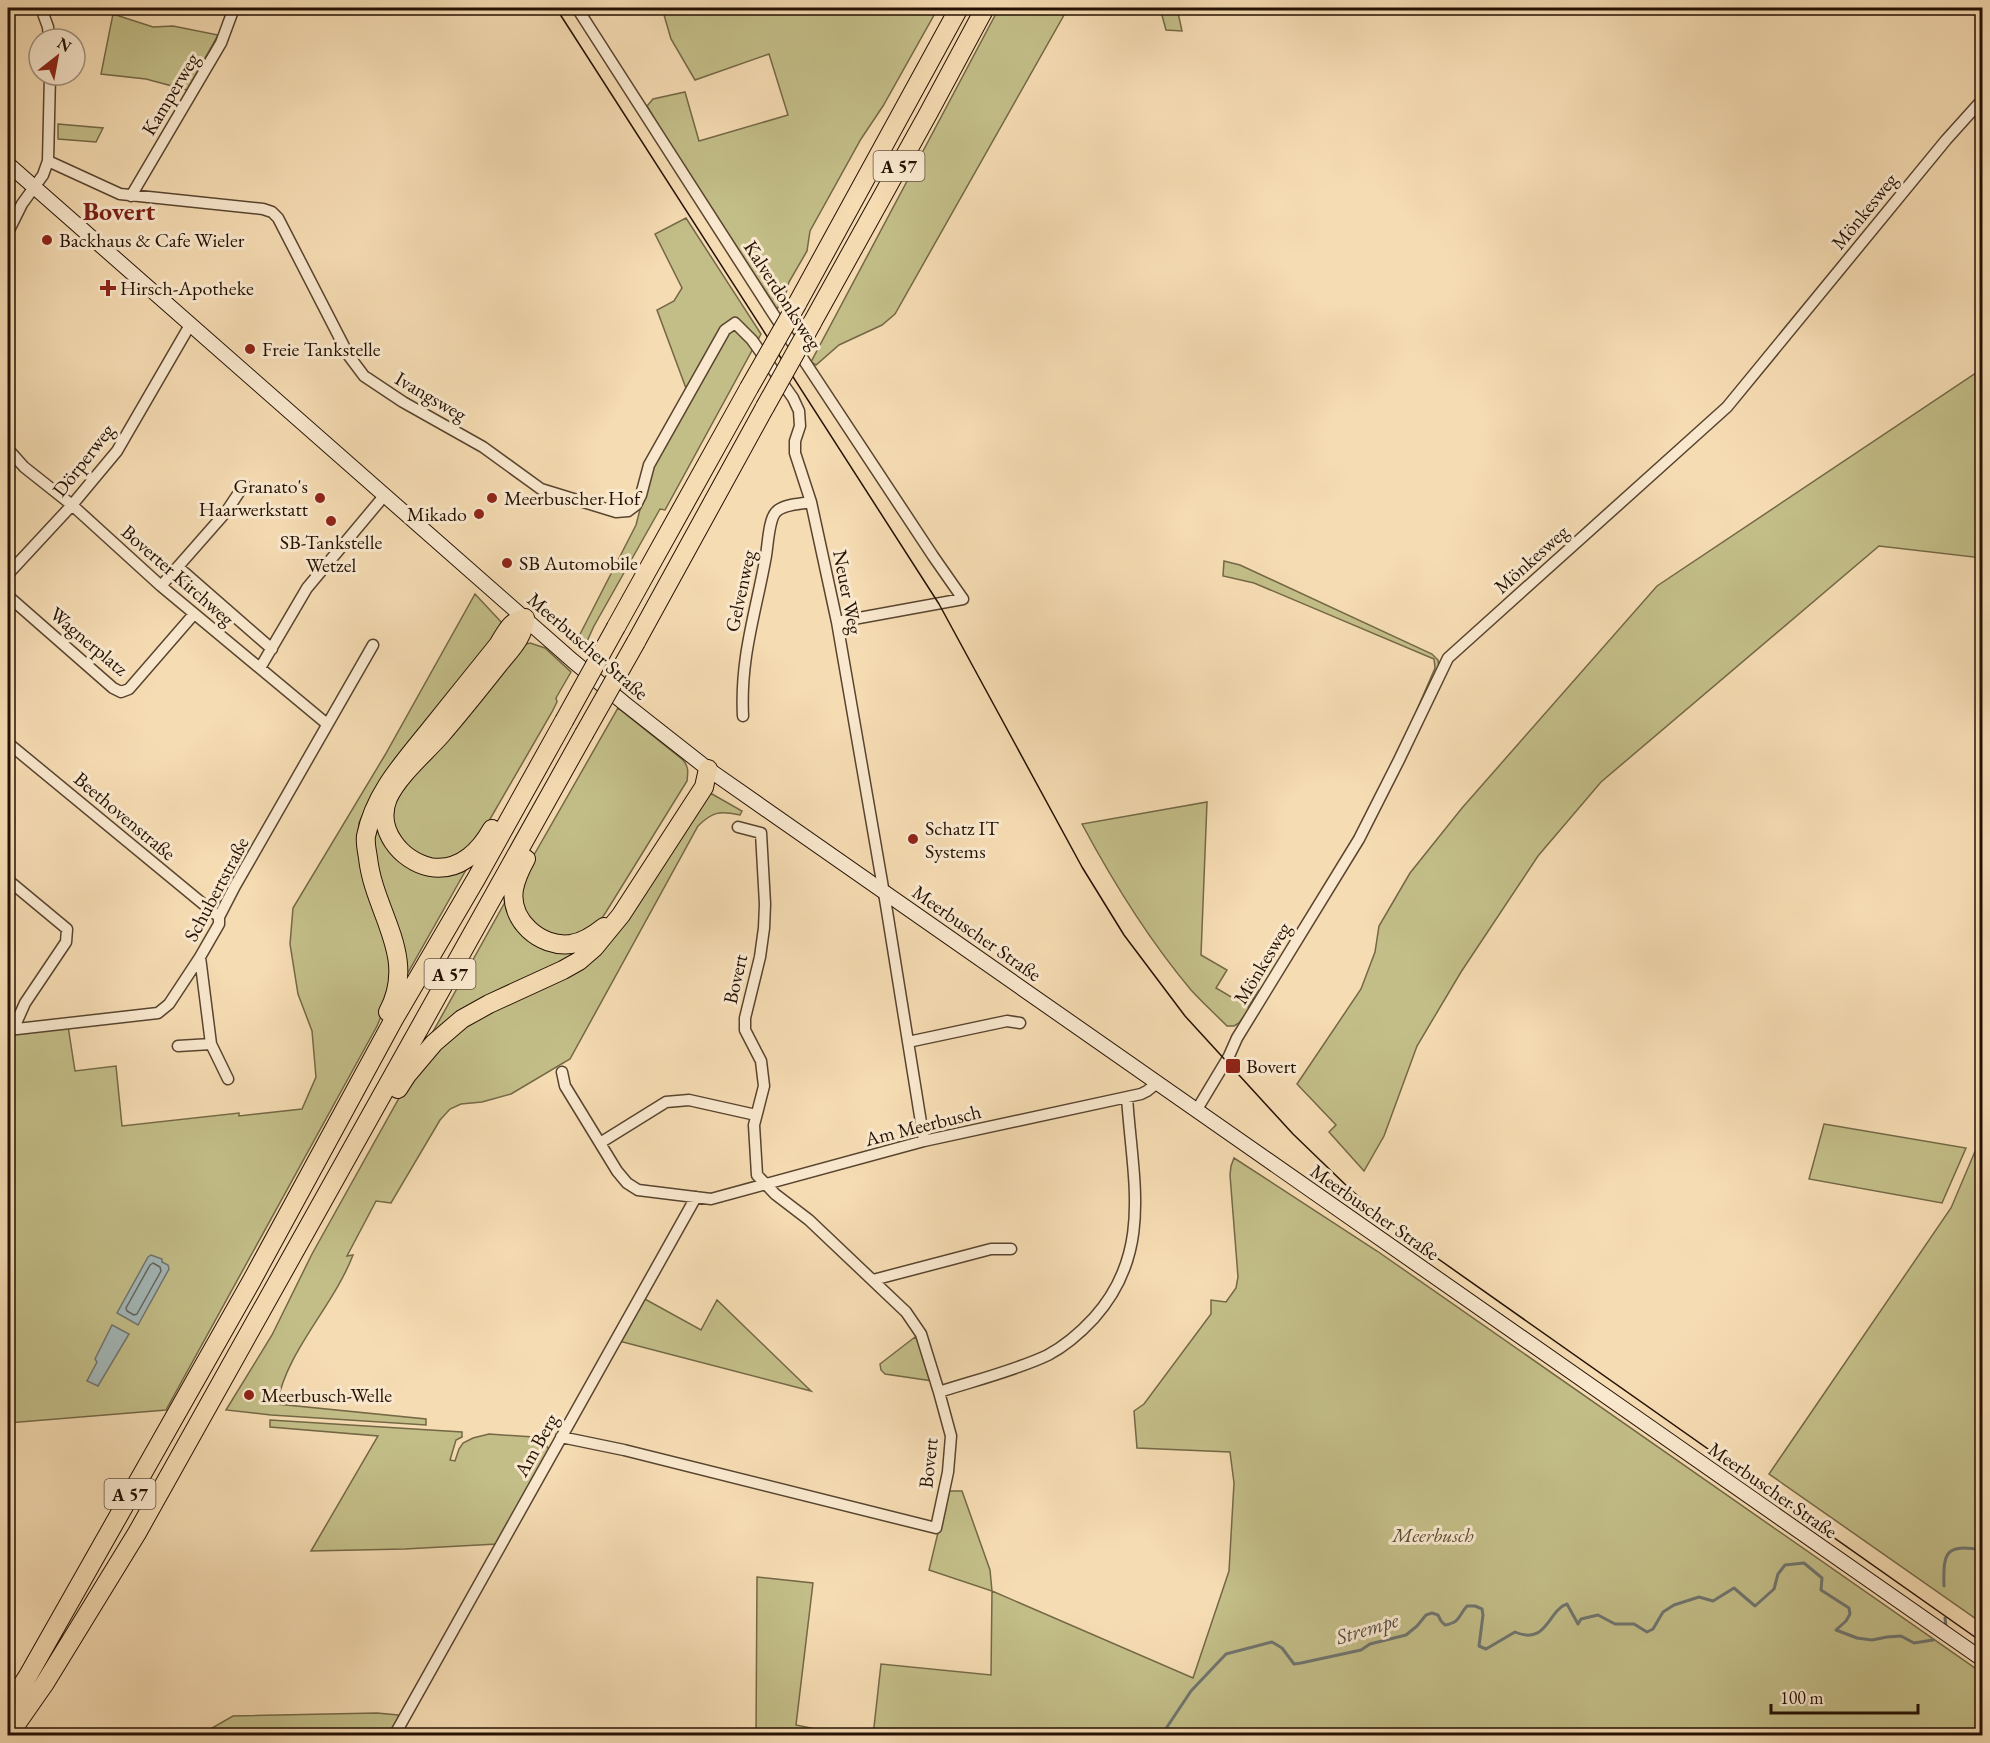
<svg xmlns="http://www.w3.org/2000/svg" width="1990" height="1743" viewBox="0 0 1990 1743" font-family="'EB Garamond',serif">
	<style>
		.green { fill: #c3be88; stroke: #746846; stroke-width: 1.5 }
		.water { fill: #a3b8b9; stroke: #707570; stroke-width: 1.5 }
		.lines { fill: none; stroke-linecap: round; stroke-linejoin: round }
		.shore { stroke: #64645e; stroke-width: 1.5 }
		.stream { stroke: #707570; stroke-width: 3 }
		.street-casing { stroke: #58442f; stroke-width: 13 }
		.secondary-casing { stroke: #241103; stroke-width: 16 }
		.highway-casing { stroke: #241103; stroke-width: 20 }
		.street { stroke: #f9e8ce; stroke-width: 10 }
		.secondary { stroke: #f9e8ce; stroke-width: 14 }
		.highway { stroke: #f6dcb3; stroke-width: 18 }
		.tram { stroke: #241103; stroke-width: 1.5 }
		.highway-bridge-casing { stroke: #241103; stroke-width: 20; stroke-linecap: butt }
		.highway-bridge { stroke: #f6dcb3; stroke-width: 18 }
		.poi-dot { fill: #8f2418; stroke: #f9e8ce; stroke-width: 2 }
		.labels { text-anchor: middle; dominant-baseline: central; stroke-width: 6; stroke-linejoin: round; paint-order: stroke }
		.shield { fill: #f9e8ce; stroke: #645240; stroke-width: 1.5 }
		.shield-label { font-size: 18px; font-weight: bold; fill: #241103 }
		.street-label { font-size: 20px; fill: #241103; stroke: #f9e8ce }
		.poi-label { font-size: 20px; fill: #241103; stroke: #f9e8ce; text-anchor: start }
		.park-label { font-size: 20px; font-style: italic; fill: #5c4e32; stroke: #f9e8ce }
		.water-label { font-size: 21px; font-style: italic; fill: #504b43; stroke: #f9e8ce }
		.district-label { font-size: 26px; font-weight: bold; fill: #7a1f14; stroke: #f9e8ce }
	</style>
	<rect width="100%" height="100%" fill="#f6dcb3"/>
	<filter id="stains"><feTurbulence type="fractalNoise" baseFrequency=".00333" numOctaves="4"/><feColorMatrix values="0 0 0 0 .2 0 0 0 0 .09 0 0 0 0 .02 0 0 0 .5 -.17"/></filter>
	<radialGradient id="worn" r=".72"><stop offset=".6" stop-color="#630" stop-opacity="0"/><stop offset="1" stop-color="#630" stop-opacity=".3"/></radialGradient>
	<path class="green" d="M662 8H938L883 106 861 139 810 231 807 251 789 282 786 293 777 309 669 143 647 106 653 99 685 92 699 141 788 115 769 54 695 80 671 39Z
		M999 8H1068L895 314 882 325 839 345 816 365 811 362Z
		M1160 8H1177L1182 31 1166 30Z
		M113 14 153 27 173 26 218 35 187 90 146 79 101 74Z
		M58 124 103 128 96 142 58 139Z
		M686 218 761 334 665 510 660 509 594 626 583 650 575 644 636 525 651 467 690 399 657 310 674 301 682 288 655 234Z
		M1982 369V558L1879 546 1601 782 1538 856 1461 972 1417 1046 1384 1136 1364 1171 1329 1132 1336 1125 1297 1084 1361 989 1375 952 1379 926 1410 873 1462 808 1657 586Z
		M1224 561 1240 565 1432 654 1438 660 1439 668 1396 758 1435 668 1434 659 1254 583 1223 576Z
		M475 594 504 625 381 781 369 800 359 823 357 845 392 956 387 1002 377 1026 166 1410 8 1423V1033L68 1026 75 1071 116 1066 122 1126 239 1113V1116L302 1109 316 1077 312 1031 298 994 290 944 293 908 385 755Z
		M530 643 545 648 571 672 556 698 557 702 552 712 482 833 471 847 448 860H433L408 849 393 824 394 802 402 787 523 645Z
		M618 708 683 760C689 767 688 772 687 781L606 912 600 921 581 933 560 938 538 930 524 913 521 893 530 862Z
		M712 794 742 811 740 815C720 811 713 811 698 826L570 1059 511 1094 482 1102 461 1104 450 1109 440 1120 391 1203 376 1201 347 1256 353 1255C333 1307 287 1350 277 1404L426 1419V1425L271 1415 226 1410 272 1335 312 1254 398 1100 412 1079 441 1046 464 1026 561 978 708 795Z
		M1207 802 1201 955 1227 970 1216 988 1248 1007 1259 990 1262 992 1239 1023 1234 1026H1227C1215 1014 1202 1002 1191 990 1149 940 1113 882 1082 824Z
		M382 813 402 858 471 861 401 985 369 854Z
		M509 895 522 928 592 945 425 1046Z
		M1824 1124 1966 1148 1942 1203 1809 1179Z
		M1982 1135V1623L1769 1474 1951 1208Z
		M1234 1158 1377 1251 1982 1673V1735L873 1736 881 1664 991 1675 992 1591 929 1570 948 1491H962L990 1570 992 1591 1193 1678 1229 1571 1234 1483 1230 1452 1137 1448 1134 1411 1144 1404 1211 1314V1300L1226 1302 1236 1288 1238 1277 1230 1175 1231 1166Z
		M643 1298 701 1330 717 1300 811 1391 619 1341Z
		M915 1337 921 1346 933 1381 885 1374 881 1370 880 1364Z
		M270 1420 462 1432V1437L456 1440 450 1460 455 1461 459 1449 463 1443 473 1438 489 1434 534 1437 544 1441 549 1450 497 1544 405 1549 311 1551 378 1436 270 1427Z
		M757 1577 813 1583 796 1725 845 1735H756Z
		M377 1713 398 1715 399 1718 389 1735 198 1736 233 1716Z"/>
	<path class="water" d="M151 1255 162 1259V1262L168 1265 169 1269 138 1325 117 1313 148 1257Z
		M112 1325 129 1334 98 1386 87 1381 97 1362 95 1359Z"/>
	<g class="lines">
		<path class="shore" d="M153 1263 160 1267 161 1271 137 1314 134 1315 127 1311 126 1308 150 1265Z"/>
		<path class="stream" d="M1944 1586C1943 1551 1946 1544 1982 1550
			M1945 1618 1946 1626
			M1161 1736 1191 1691 1226 1654 1272 1642 1282 1648 1294 1664 1301 1663 1361 1650 1370 1644 1406 1635 1417 1626 1426 1615 1432 1613 1438 1615 1441 1621 1445 1625C1461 1622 1458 1616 1467 1606H1475L1482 1609 1483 1615 1479 1646 1486 1649 1515 1632C1547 1646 1548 1610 1567 1604L1578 1624 1581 1619 1598 1615 1615 1624H1634L1647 1632 1653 1629 1663 1612 1674 1605 1699 1597 1713 1601 1734 1588 1755 1606 1774 1589 1778 1574 1785 1565 1804 1563 1822 1578 1821 1590 1849 1608 1850 1614 1846 1621 1836 1630 1857 1638 1872 1640 1887 1637 1901 1636 1914 1643 1933 1640"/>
		<defs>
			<path id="street" d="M41 8 48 27 49 39
				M577 8 772 312 933 556 963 599 837 622
				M48 161 120 194 263 209 272 212 278 218 349 356 364 376 403 402 483 447 541 489 616 512 628 511 636 505 641 495 649 465 725 330 735 323 752 340 793 398 799 411 800 426 795 441V453L811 502 837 622 886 905 924 1141
				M131 196 221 43 234 8
				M8 232 22 204 43 175 48 161 50 75
				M8 449 24 467 72 505 161 586 327 724
				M178 567 272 649
				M8 574 72 505 117 451 190 325
				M161 586 226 512 244 485
				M8 596 113 688 121 692 129 689 194 614
				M260 668 307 588 384 496
				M743 716C740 659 755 615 765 561 768 549 768 520 776 512 783 504 802 504 811 502
				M8 743 219 917
				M8 880 67 929 66 942 25 1003 13 1030
				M200 957 211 1044 228 1079
				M8 1030 158 1013 169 1004 200 957 219 924V917L235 886 373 645
				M908 1042 1007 1021 1020 1023
				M178 1046 211 1044
				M562 1072 565 1086 617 1171 627 1183 638 1190 711 1199 924 1141 1141 1094 1147 1091 1157 1083
				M1196 1111 1229 1056 1237 1038 1359 839 1399 760 1448 658 1727 407 1946 140 1982 100
				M600 1143 666 1102 689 1100 756 1115
				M873 1280 991 1249H1011
				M939 1392C973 1381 1017 1370 1048 1355 1065 1346 1081 1332 1094 1318 1154 1251 1132 1178 1127 1097
				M561 1437 624 1450 936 1528 948 1472 951 1436 939 1392 921 1334 906 1312 809 1220 775 1194 757 1175 754 1125 764 1086 761 1061 745 1030V1018L760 957 764 928 765 904 761 833 738 827
				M394 1736 696 1197"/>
			<path id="secondary" d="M8 164 573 661 624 703 708 769 1982 1659"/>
			<path id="highway" d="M797 304 959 8
				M812 323 928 114 985 8
				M616 627 749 388
				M636 642 765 407
				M526 859C521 868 516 879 514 889 509 920 540 948 571 944 584 942 594 935 604 927
				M388 1012C418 956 374 913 368 858 367 851 365 843 366 836 375 792 405 761 432 727 454 700 476 672 498 645 507 631 509 622 525 618 524 637 511 649 499 664 480 688 461 712 441 735 425 753 398 776 388 798 375 829 401 861 430 867 459 872 479 852 492 829
				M398 1089 407 1075 434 1043 462 1019 489 1004 563 970 579 961 594 948 621 915 704 787 708 769
				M8 1707 29 1674 251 1282 394 1019 476 879 564 721
				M8 1736 45 1683 137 1533 584 734"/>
		</defs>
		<use href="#street" class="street-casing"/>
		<use href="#secondary" class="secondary-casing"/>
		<use href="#highway" class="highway-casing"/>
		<use href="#street" class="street"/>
		<use href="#secondary" class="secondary"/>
		<use href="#highway" class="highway"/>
		<path class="tram" d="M556 8 939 604 1082 867 1124 935 1185 1016 1293 1134 1351 1190 1410 1239 1982 1642"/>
		<defs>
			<path id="highway-bridge" d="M749 388 797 304
				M765 407 812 323
				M564 721 616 627
				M584 734 636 642"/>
		</defs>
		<use href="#highway-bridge" class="highway-bridge-casing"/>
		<use href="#highway-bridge" class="highway-bridge"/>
	</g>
	<g class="poi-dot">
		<circle cx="47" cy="240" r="6"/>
		<path d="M105 279h6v6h6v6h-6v6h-6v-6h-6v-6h6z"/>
		<circle cx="250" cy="349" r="6"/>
		<circle cx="320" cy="498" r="6"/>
		<circle cx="492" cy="498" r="6"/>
		<circle cx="479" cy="514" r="6"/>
		<circle cx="331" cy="521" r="6"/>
		<circle cx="507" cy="563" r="6"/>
		<circle cx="913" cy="839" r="6"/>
		<rect x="1225" y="1058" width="16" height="16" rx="3"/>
		<circle cx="249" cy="1395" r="6"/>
	</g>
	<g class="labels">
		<g class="shield">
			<rect x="873.5" y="151" width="51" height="30" rx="4.5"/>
			<rect x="424.5" y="959" width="51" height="30" rx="4.5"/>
			<rect x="104.5" y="1479" width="51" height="30" rx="4.5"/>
		</g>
		<g class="shield-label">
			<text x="899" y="166">A 57</text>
			<text x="450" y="974">A 57</text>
			<text x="130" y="1494">A 57</text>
		</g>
		<g class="street-label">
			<text transform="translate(170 94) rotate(-59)">Kamperweg</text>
			<text transform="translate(1864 211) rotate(-51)">Mönkesweg</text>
			<text transform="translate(783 295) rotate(57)">Kalverdonksweg</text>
			<text transform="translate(431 396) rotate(30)">Ivangsweg</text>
			<text transform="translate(83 460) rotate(-52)">Dörperweg</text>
			<text transform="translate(1531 559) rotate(-42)">Mönkesweg</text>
			<text transform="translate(178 575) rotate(41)">Boverter Kirchweg</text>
			<text transform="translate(740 591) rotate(-78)">Gelvenweg</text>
			<text transform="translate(848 592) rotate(79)">Neuer Weg</text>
			<text transform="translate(89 641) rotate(40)">Wagnerplatz</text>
			<text transform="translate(588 646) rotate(41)">Meerbuscher Straße</text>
			<text transform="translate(125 816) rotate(40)">Beethovenstraße</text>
			<text transform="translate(216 889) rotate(-62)">Schubertstraße</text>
			<text transform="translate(977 933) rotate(35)">Meerbuscher Straße</text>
			<text transform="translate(1262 963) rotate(-59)">Mönkesweg</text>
			<text transform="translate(735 979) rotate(-77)">Bovert</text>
			<text transform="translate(923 1125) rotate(-14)">Am Meerbusch</text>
			<text transform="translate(1375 1212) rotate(35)">Meerbuscher Straße</text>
			<text transform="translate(536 1445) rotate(-61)">Am Berg</text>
			<text transform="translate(928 1463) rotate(-84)">Bovert</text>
			<text transform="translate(1773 1490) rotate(35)">Meerbuscher Straße</text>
		</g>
		<g class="poi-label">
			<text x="59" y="240">Backhaus &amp; Cafe Wieler</text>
			<text x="120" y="288">Hirsch-Apotheke</text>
			<text x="262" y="349">Freie Tankstelle</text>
			<text x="308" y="486" text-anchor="end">Granato's<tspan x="308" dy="23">Haarwerkstatt</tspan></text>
			<text x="504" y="498">Meerbuscher Hof</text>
			<text x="467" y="514" text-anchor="end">Mikado</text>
			<text x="331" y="542" text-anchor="middle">SB-Tankstelle<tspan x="331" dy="23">Wetzel</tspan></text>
			<text x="519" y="563">SB Automobile</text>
			<text x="925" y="828">Schatz IT<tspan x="925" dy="23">Systems</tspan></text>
			<text x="1246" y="1066">Bovert</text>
			<text x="261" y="1395">Meerbusch-Welle</text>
		</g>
		<g class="park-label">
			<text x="1433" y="1535">Meerbusch</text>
		</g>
		<g class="water-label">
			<text transform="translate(1367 1628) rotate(-17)">Strempe</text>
		</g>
		<g class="district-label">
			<text x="119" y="211">Bovert</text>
		</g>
	</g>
	<rect width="1990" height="1743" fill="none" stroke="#f6dcb3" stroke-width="30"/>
	<rect x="9" y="9" width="1972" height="1725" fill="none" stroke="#241103" stroke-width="3"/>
	<rect x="15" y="15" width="1960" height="1713" fill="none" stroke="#241103" stroke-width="1.5"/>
	<g transform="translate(57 57) rotate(31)"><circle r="28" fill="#f9e8ce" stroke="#a4927d" stroke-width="1.5"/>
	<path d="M0-4.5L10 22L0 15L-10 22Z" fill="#8f2418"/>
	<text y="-9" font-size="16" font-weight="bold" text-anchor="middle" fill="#241103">N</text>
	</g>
	<path d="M1771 1704v9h147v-9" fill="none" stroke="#241103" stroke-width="3"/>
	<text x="1780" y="1704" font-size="18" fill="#241103" stroke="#f9e8ce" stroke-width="4.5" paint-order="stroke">100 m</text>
	<rect width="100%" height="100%" filter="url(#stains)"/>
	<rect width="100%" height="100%" fill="url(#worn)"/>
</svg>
